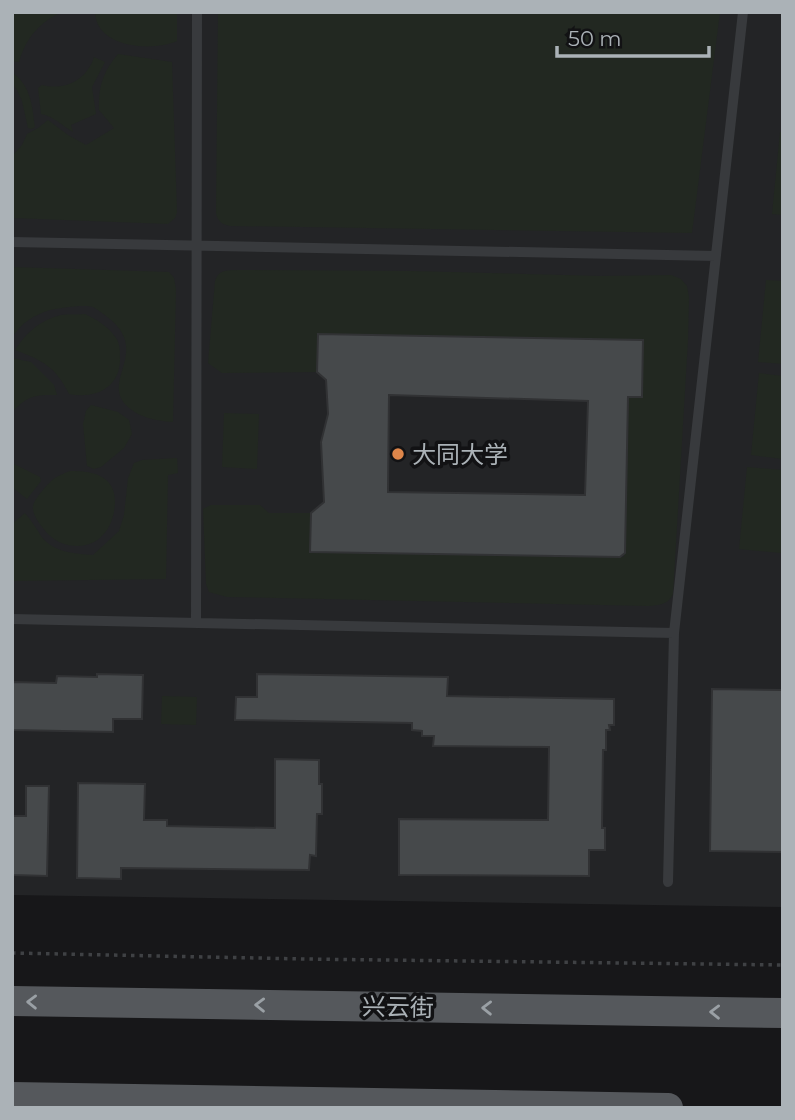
<svg xmlns="http://www.w3.org/2000/svg" width="795" height="1120" viewBox="0 0 795 1120" font-family="Montserrat,'Noto Sans SC',sans-serif">
	<style>
		.built { fill: #232426 }
		.green { fill: #222821 }
		.building { fill: #46494b; stroke: #313234; stroke-width: 2; fill-rule: evenodd }
		.lines { fill: none; stroke-linecap: round; stroke-linejoin: round }
		.path { stroke: #3f4144; stroke-width: 3.5; stroke-dasharray: 3.5 5; stroke-linecap: butt }
		.lane { stroke: #383a3d; stroke-width: 10 }
		.primary { stroke: #55585c; stroke-width: 30 }
		.oneway { stroke: #9aa0a5 }
		.poi-dot { fill: #de864a; stroke: #121214; stroke-width: 2.5 }
		.labels { text-anchor: middle; dominant-baseline: central; stroke-width: 7; stroke-linejoin: round; paint-order: stroke }
		.poi-label { font-size: 24px; fill: #abb2b7; stroke: #121214; text-anchor: start }
		.street-label { font-size: 24px; fill: #abb2b7; stroke: #121214 }
	</style>
	<rect width="100%" height="100%" fill="#171719"/>
	<path class="built" d="M12 12H783V907L12 895Z"/>
	<path class="green" d="M12 12H63C40 21 26 38 19 62L12 61Z
		M95 12H177V41C152 52 96 48 95 12Z
		M218 12H720L692 233 230 226C222 224 218 222 216 213Z
		M118 54 172 62 177 212 175 218 168 224 12 218V156L22 145 27 134 38 128 48 120 68 135 86 145 114 128 99 110C98 87 103 72 118 54Z
		M94 57 105 62 92 87 96 114 71 125 73 132C61 125 55 117 41 114L38 88 42 85C65 91 87 80 94 57Z
		M12 72C31 86 32 105 35 127L32 129 28 128 22 101 17 90 12 84Z
		M780 132H783V215L772 214Z
		M12 267 169 272 174 278 176 289 173 422C156 421 136 417 124 403 104 378 151 349 106 316 103 314 97 309 93 307 84 304 59 308 50 310 34 315 21 323 12 338Z
		M237 270 411 271 601 276 671 275 681 279 687 286 689 297 688 340 673 594C668 605 659 605 648 606L227 597 209 592 206 584 203 509 211 505H260L269 513H311V552L624 557 628 397H642L643 340 319 334 317 372 222 373 208 363 215 281C220 269 225 271 237 270Z
		M766 280 783 281V364L758 362Z
		M85 314C97 320 108 326 116 338 120 344 120 351 120 359 120 389 94 399 69 394 56 367 42 360 15 350 26 333 40 320 61 315 68 314 77 315 85 314Z
		M12 358 31 362 54 385 57 395C34 395 29 395 12 412Z
		M759 373 783 376V459L751 455Z
		M91 405 118 412 129 420 132 434 124 448 101 467 94 469 87 466 83 424 86 411Z
		M224 413 259 414 257 469 222 467Z
		M177 458 178 473 168 475 166 579 12 581V524L25 513C31 520 36 528 41 536 52 552 75 554 93 555L119 531 124 515 128 478 134 463 142 460Z
		M12 463 40 477 41 481 27 499 12 487Z
		M747 467 783 470V535L781 553 739 549Z
		M70 471C83 471 100 472 109 483 114 489 115 496 115 503 114 526 101 546 77 546 66 546 56 542 48 534 43 528 32 516 33 507 33 500 49 482 55 478 59 475 65 473 70 471Z
		M162 696 197 697 196 725 161 724Z"/>
	<path class="building" d="M318 334 643 340 642 397H628L625 553 620 557 310 552 311 513 324 502 321 442 328 414 326 380 317 372ZM389 395 588 401 585 495 388 492Z
		M97 674 143 675 142 719H113V732L12 730V682L56 683 57 676 97 677Z
		M257 674 448 677 447 696 614 699V725H609L610 730H606V750H603L602 828H605V850H589V876L399 875V819L548 820 549 747 433 746 434 736H422V731L412 730V723L235 720 236 697H257Z
		M712 689 783 690V852L710 851Z
		M275 759 319 760V784H322V814H317L316 856 310 855 309 870 121 868V879L77 878 78 783 145 784 144 820H167V826L275 828Z
		M26 786H49L47 876 13 875 12 816H26Z"/>
	<g class="lines">
		<path class="path" d="M12 953 305 959 783 965"/>
		<path class="lane" d="M12 242 716 256
			M12 619 674 633
			M196 623 197 12
			M668 882 674 633 743 12"/>
		<path class="primary" d="M12 1001 783 1013
			M12 1097 668 1108"/>
	</g>
	<defs><path id="oneway-chevron" d="M-2-3.5L2.5 0L-2 3.5" fill="none" stroke-width="1.6" stroke-linecap="round" stroke-linejoin="round" transform="scale(1.75)"/></defs>
	<g class="oneway">
		<use href="#oneway-chevron" transform="translate(32 1002) rotate(-179)"/>
		<use href="#oneway-chevron" transform="translate(260 1005) rotate(-179)"/>
		<use href="#oneway-chevron" transform="translate(487 1008) rotate(-179)"/>
		<use href="#oneway-chevron" transform="translate(715 1012) rotate(-179)"/>
	</g>
	<circle class="poi-dot" cx="398" cy="454" r="7"/>
	<g class="labels">
		<g class="poi-label">
			<text x="412" y="454">大同大学</text>
		</g>
		<g class="street-label">
			<text transform="translate(398 1007) rotate(1)">兴云街</text>
		</g>
	</g>
	<rect width="795" height="1120" fill="none" stroke="#abb2b7" stroke-width="28"/>
	<path d="M557 46v10h152v-10" fill="none" stroke="#abb2b7" stroke-width="3.5"/>
	<text x="568" y="46" font-size="21" fill="#abb2b7" stroke="#121214" stroke-width="5" paint-order="stroke">50 m</text>
</svg>
